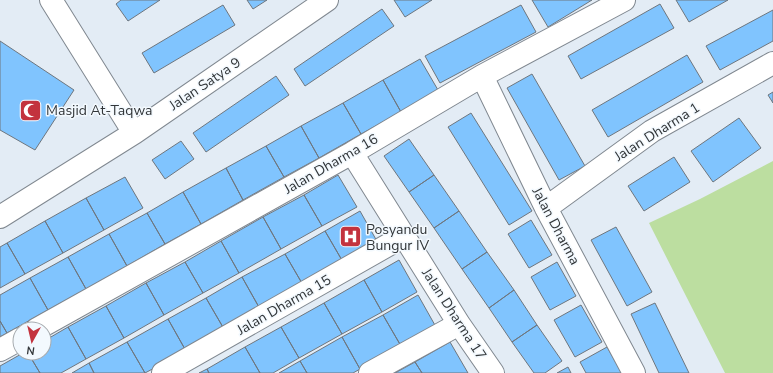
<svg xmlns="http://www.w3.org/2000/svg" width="773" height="373" viewBox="0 0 773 373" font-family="'Nunito Sans',sans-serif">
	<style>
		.green { fill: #bcdea0 }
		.building { fill: #80c4fe; stroke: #6e767e }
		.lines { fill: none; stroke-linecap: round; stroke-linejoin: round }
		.minor-casing { stroke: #808890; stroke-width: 24 }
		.minor { stroke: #fff; stroke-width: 22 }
		.labels { text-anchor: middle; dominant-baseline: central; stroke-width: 3; stroke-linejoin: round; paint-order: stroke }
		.street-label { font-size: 14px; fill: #323639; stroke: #f3f9fe }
		.poi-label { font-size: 14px; fill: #323639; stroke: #f3f9fe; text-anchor: start }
	</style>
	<rect width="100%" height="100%" fill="#e3ecf5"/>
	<path class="green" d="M773 161V373H725L649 223 700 199Z"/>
	<path class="building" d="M121 0H160L128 21 116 4Z
		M247 0H267L253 9Z
		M394 0H432L405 17Z
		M532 0H592L548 27Z
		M676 0H728L689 22Z
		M660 4 674 28 581 79 568 56Z
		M223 5 235 25 154 73 142 53Z
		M521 5 536 32 440 83 425 56Z
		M382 9 394 26 305 86 294 69Z
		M773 10V41L720 70 706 46Z
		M0 41 74 90 35 150 0 130Z
		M687 55 703 82 608 137 592 110Z
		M420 59 438 90 401 112 383 80Z
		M532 74 585 166 559 180 507 88Z
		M276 76 289 95 206 152 193 133Z
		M383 80 401 112 361 134 343 103Z
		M773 92V103L768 95Z
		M343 103 361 134 319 158 301 126Z
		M471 113 532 211 509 225 448 127Z
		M739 118 761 148 713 182 691 151Z
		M301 126 319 158 284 177 266 146Z
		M409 139 434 175 409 192 384 156Z
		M181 141 194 159 165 179 152 160Z
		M266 146 284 177 243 200 226 168Z
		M674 157 690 182 644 211 628 186Z
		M226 168 243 200 201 224 183 192Z
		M338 175 357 207 322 226 304 195Z
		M434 175 459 211 434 228 409 192Z
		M125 177 143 208 104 230 86 198Z
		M183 192 201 224 165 244 147 213Z
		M304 195 322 226 281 249 263 217Z
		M86 198 104 230 63 253 45 221Z
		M360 211 378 243 343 262 325 231Z
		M459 211 487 252 462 269 434 228Z
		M147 213 165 244 127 266 109 234Z
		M263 217 281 249 239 273 221 241Z
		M531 220 552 255 529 268 508 234Z
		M45 221 63 253 25 274 7 243Z
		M616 227 652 292 627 306 591 240Z
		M325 231 343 262 303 285 285 254Z
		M109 234 127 266 86 289 68 257Z
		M221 241 239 273 203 293 185 262Z
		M7 243 25 274 0 288V247Z
		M487 252 514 290 489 308 462 269Z
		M285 254 303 285 260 309 242 277Z
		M68 257 86 289 48 310 30 278Z
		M399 260 417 292 382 312 364 280Z
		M185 262 203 293 164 315 146 283Z
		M557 262 576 296 550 310 531 277Z
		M242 277 260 309 224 329 206 298Z
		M30 278 48 310 7 333 0 321V295Z
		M364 280 382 312 342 334 324 303Z
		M146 283 164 315 124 338 106 306Z
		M514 290 537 325 512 342 489 308Z
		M418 295 436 327 401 346 383 315Z
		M206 298 224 329 186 351 168 319Z
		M324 303 342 334 299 358 281 327Z
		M655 303 689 373H659L631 314Z
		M581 305 602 342 575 357 554 320Z
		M106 306 124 338 86 359 68 327Z
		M383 315 401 346 360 369 342 337Z
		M168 319 186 351 145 373 127 342Z
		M0 321 7 333 0 337Z
		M537 325 562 361 545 373H534L512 342Z
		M68 327 86 359 61 373H40L28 353H44V341Z
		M281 327 299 358 273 373H260L245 347Z
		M342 337 360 369 353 373H307L300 361Z
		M127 342 145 373H94L89 363Z
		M450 342 468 373H422L415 362Z
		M245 347 260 373H209L207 369Z
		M607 347 622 373H586L580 362Z
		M23 353H28L40 373H0V366Z
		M300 361 307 373H279Z
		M415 362 422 373H395Z
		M89 363 94 373H72Z
		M568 367 571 373H557Z
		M207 369 209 373H199Z"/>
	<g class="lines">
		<defs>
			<path id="minor" d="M51 0 134 133
				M482 76 546 208 634 373
				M352 153 459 324 493 373
				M546 208 652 131 773 63
				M0 217 134 133 327 0
				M37 329 352 153 482 76 624 0
				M0 350 20 339
				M163 373 404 236
				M370 373 459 324"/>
		</defs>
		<use href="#minor" class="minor-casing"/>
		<use href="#minor" class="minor"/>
	</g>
	<defs>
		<symbol id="mosque-square" viewBox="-11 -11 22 22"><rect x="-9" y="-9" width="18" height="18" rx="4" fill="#c3333e" stroke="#f3f9fe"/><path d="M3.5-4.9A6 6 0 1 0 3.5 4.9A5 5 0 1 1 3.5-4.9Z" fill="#fff"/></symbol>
		<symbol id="hospital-square" viewBox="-11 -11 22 22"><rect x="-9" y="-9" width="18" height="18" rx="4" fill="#c3333e" stroke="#f3f9fe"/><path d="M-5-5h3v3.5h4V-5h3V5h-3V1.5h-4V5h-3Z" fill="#fff"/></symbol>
	</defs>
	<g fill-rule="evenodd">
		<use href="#mosque-square" x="18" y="98" width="25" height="25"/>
		<use href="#hospital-square" x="338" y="224" width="25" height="25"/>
	</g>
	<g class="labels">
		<g class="street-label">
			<text transform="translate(205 84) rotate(-34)">Jalan Satya 9</text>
			<text transform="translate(657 132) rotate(-32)">Jalan Dharma 1</text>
			<text transform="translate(331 164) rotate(-30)">Jalan Dharma 16</text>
			<text transform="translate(556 226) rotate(62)">Jalan Dharma</text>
			<text transform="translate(284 305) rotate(-30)">Jalan Dharma 15</text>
			<text transform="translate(454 314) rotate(57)">Jalan Dharma 17</text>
		</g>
		<g class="poi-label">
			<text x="46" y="110">Masjid At-Taqwa</text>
			<text x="366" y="229">Posyandu<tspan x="366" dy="16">Bungur IV</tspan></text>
		</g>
	</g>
	<g transform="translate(32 341) rotate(188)"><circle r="19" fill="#f3f9fe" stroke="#a6abaf"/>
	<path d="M0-3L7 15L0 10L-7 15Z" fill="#c3333e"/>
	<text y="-6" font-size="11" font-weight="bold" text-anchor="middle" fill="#323639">N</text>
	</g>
</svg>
